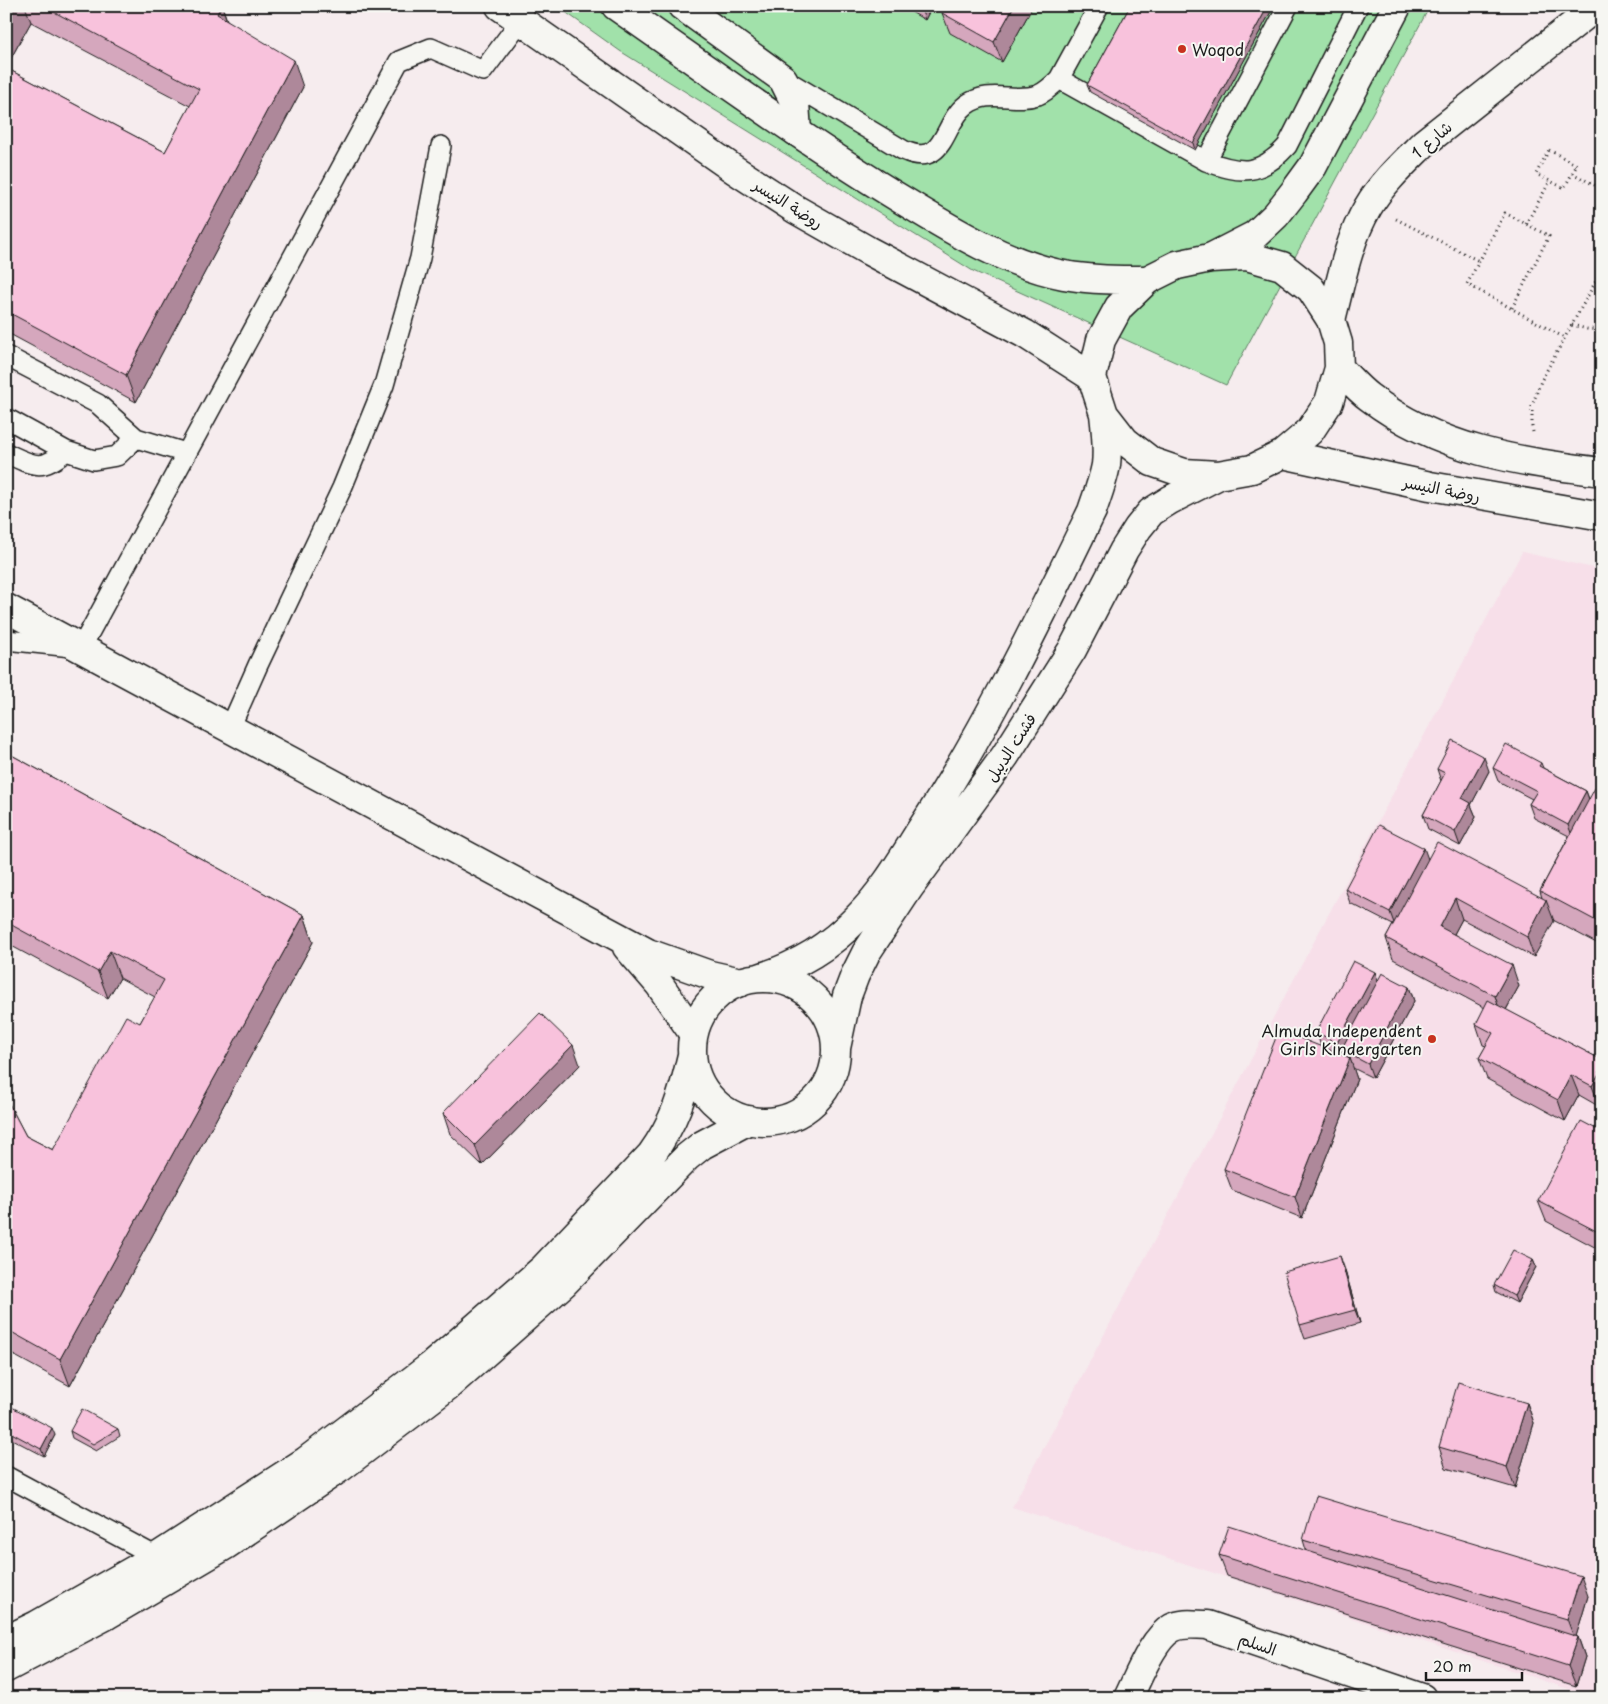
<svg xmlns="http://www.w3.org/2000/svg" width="1608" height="1704" viewBox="0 0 1608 1704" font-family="'Playpen Sans','Playpen Sans Arabic',sans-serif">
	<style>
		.built { fill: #f7dfe9 }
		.green { fill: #a1e1aa; stroke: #5e7e63 }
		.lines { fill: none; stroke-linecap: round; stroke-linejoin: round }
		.service-casing { stroke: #1c1c1c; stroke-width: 22 }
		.minor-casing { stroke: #1c1c1c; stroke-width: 31 }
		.tertiary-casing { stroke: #1c1c1c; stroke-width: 31 }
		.path { stroke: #1c1c1c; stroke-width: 3; stroke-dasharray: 1 4; stroke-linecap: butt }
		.service { stroke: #f6f6f2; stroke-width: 19 }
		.minor { stroke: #f6f6f2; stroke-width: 28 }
		.tertiary { stroke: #f6f6f2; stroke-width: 28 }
		.wall { fill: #d5a7bd; stroke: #1c1c1c }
		.shaded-wall { fill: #ae889a; stroke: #1c1c1c }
		.building { fill: #f8c2dc; stroke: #1c1c1c }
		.poi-dot { fill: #c8321e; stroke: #f6f6f2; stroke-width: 2 }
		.labels { text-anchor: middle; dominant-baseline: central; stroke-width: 4; stroke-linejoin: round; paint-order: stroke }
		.poi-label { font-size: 16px; fill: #1c1c1c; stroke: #f6f6f2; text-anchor: start }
		.street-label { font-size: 16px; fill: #1c1c1c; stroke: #f6f6f2 }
	</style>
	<rect width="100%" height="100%" fill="#f6ecee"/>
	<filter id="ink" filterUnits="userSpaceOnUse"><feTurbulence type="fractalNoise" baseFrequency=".02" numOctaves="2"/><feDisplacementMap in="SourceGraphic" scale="10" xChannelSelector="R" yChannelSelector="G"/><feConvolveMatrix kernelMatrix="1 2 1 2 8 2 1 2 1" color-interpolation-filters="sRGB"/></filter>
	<g filter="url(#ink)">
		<path class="built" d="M1522 552 1602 570V1698H1596L1012 1507Z"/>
		<path class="green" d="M557 6H1430L1226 385 973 271 620 51Z"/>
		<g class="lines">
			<defs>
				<path id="service" d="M784 79 903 150C946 170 942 123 966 105 990 88 1013 103 1038 95 1046 92 1053 85 1059 79L1099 6
					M1059 79 1206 161C1241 174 1260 176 1287 146L1358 6
					M1206 161 1288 6
					M6 356 98 404 136 438 186 453
					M6 418 66 451 94 460 117 456 136 438
					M6 453C34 466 41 472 66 451
					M6 640 81 648 399 61 431 48 483 71 521 20
					M230 728 258 665 342 488 384 385 420 258 441 146
					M6 1476 157 1557"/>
				<path id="minor" d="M682 6 783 79 795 103 797 132
					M1210 258 1255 235 1276 215 1294 192 1313 166 1397 6
					M1331 320C1341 281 1348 241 1368 207 1382 183 1405 162 1424 143L1597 6
					M6 608 648 953 710 975 741 982
					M627 947 659 984 693 1033
					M1128 1698C1138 1678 1153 1638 1172 1628 1183 1622 1196 1625 1207 1625L1422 1698"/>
				<path id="tertiary" d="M500 6 735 170 795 209 867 250 1025 334 1092 377
					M616 6C711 72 805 141 904 201 953 231 1007 264 1064 275 1092 280 1119 280 1147 280
					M1247 256 1282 266 1311 289 1331 320 1338 343 1339 368 1329 402 1310 431 1283 454 1252 469 1218 475 1184 473 1152 462 1125 441 1104 414 1092 377 1101 340 1119 307 1147 280 1177 265 1210 258Z
					M1339 368C1349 378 1358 389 1369 397 1440 451 1517 461 1602 472
					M1283 454 1430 486 1602 516
					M759 978C799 965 829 947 858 917 883 892 901 861 920 831 986 730 1039 620 1092 511 1097 496 1103 481 1106 465 1108 449 1106 431 1104 414
					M692 1050a72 72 0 1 1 144 0a72 72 0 1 1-144 0Z
					M836 1048 847 996 855 975 866 953 909 888 1005 756 1072 650 1124 550 1138 528 1151 512 1170 500 1217 476
					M6 1640 37 1625 157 1557 306 1461 431 1366 544 1268 651 1155C675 1121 683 1095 692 1055
					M6 1668 107 1615 226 1545 340 1468 449 1385 564 1283 687 1157 702 1145 749 1120"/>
			</defs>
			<use href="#service" class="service-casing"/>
			<use href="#minor" class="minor-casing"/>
			<use href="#tertiary" class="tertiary-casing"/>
			<path class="path" d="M1549 150 1577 165 1564 188 1536 174Z
				M1572 173 1602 189
				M1396 219 1479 261
				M1526 224 1550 181
				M1512 308 1549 236 1505 213 1467 284 1565 338
				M1572 325 1587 329 1602 330
				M1533 432 1532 427V406L1541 381 1602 270"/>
			<use href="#service" class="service"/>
			<use href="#minor" class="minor"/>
			<use href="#tertiary" class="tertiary"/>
		</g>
		<path class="wall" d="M6 6H222L227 20 303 87 136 402 6 332V68L165 152 190 106 31 22 6 67Z
			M901 6H932L925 20Z
			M1033 6 1002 62 950 33 942 13Z
			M1130 6H1274L1195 150 1090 92 1087 85Z
			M6 752 304 915 313 942 70 1386 6 1351V1098L26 1136 53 1150 140 1023 155 997 120 978 108 998 6 943Z
			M1541 763 1543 768 1586 791 1589 799 1602 791V946L1553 920 1534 957 1462 919 1454 934 1519 986 1506 1010 1598 1058 1597 1056 1602 1048V1103L1600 1107 1579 1095 1565 1121 1487 1079 1479 1058 1486 1046 1483 1045 1476 1024 1485 1008 1393 959 1386 938 1393 925 1350 903 1345 889 1428 859 1542 898 1540 891 1569 836 1534 818 1529 804 1532 799 1498 781 1493 768Z
			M1437 769 1489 771 1471 805 1476 817 1460 846 1428 829 1423 815 1441 781Z
			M1375 972 1378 981 1409 987 1414 1001 1373 1078 1353 1068 1357 1079 1302 1218 1232 1190 1224 1169 1329 1050 1321 1046 1316 1032Z
			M580 1065 482 1165 450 1134 443 1113Z
			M1602 1132V1251L1546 1221 1538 1201Z
			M1533 1260 1536 1267 1517 1303 1496 1292 1494 1285Z
			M1345 1270 1360 1323 1305 1339 1300 1325Z
			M1527 1403 1534 1423 1515 1488 1446 1468 1439 1447Z
			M6 1404 55 1435 44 1456 6 1436Z
			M118 1429 120 1436 96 1451 72 1438 70 1431Z
			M1303 1540 1588 1596 1576 1636 1578 1637 1585 1657 1576 1686 1227 1576 1219 1555 1306 1550Z"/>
		<path class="shaded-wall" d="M15 6H25L31 22 6 67V22Z
			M222 6 231 33 217 14Z
			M920 6H932L925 20Z
			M1014 6H1033L1002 62 994 42Z
			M1268 6H1274L1195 150 1193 143Z
			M294 60 303 87 136 402 126 375Z
			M1484 757 1489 771 1471 805 1476 817 1460 846 1455 832 1462 798Z
			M1586 791 1591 805 1573 838 1568 825Z
			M1424 848 1429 862 1395 926 1390 912Z
			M1455 898 1462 919 1447 947 1440 927Z
			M1546 900 1554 921 1534 957 1527 937Z
			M304 915 313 942 70 1386 60 1359Z
			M110 951 120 978 108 998 98 972Z
			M1512 965 1519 986 1502 1017 1495 996Z
			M1375 972 1380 986 1341 1050 1343 1056 1342 1057 1337 1043Z
			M1409 987 1414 1001 1373 1078 1368 1064Z
			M573 1045 580 1065 482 1165 475 1145Z
			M1350 1058 1357 1079 1302 1218 1295 1197Z
			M1602 1068V1103L1600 1107 1592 1086Z
			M1571 1075 1579 1095 1565 1121 1558 1100Z
			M1340 1256 1345 1270 1360 1323 1355 1310Z
			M1533 1260 1536 1267 1517 1303 1514 1296Z
			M1527 1403 1534 1423 1515 1488 1507 1467Z
			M52 1428 55 1435 44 1456 41 1449Z
			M1581 1576 1588 1596 1575 1640 1567 1619Z
			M1578 1637 1585 1657 1576 1686 1568 1666Z"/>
		<path class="building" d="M6 6H15L6 22Z
			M43 6H221L217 14 294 60 126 375 6 311V68L165 152 199 89Z
			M946 6H1014L994 42 942 13Z
			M1130 6H1268L1193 143 1087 85Z
			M1452 740 1484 757 1462 798 1471 803 1455 832 1423 815 1445 773 1437 769Z
			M1506 744 1541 763 1539 766 1586 791 1568 825 1529 804 1537 791 1493 768Z
			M6 752 304 915 60 1359 6 1329V1098L26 1136 53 1150 126 1016 140 1023 164 980 110 951 98 972 6 922Z
			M1595 788 1602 791V924L1540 891Z
			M1379 825 1424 848 1390 912 1345 889Z
			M1437 842 1546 900 1527 937 1455 898 1440 927 1512 965 1495 996 1386 938Z
			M1353 961 1375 972 1337 1043 1316 1032Z
			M1382 973 1409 987 1368 1064 1341 1050Z
			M1488 1000 1602 1060V1068L1592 1086 1571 1075 1558 1100 1479 1058 1493 1033 1476 1024Z
			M540 1013 573 1045 475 1145 443 1113Z
			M1279 1030 1350 1058 1295 1197 1224 1169Z
			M1602 1048V1059L1597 1056Z
			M1581 1121 1602 1132V1234L1538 1201Z
			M1513 1250 1533 1260 1514 1296 1494 1285Z
			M1340 1256 1355 1310 1300 1325 1284 1272Z
			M1458 1382 1527 1403 1507 1467 1439 1447Z
			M6 1404 52 1428 41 1449 6 1430Z
			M82 1409 118 1429 93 1444 70 1431Z
			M1316 1496 1581 1576 1567 1619 1303 1540Z
			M1229 1526 1578 1637 1568 1666 1219 1555Z"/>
	</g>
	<g class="poi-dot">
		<circle cx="1182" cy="49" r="5"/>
		<circle cx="1432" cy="1039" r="5"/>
	</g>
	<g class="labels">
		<g class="poi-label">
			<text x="1192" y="49">Woqod</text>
			<text x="1422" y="1030" text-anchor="end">Almuda Independent<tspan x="1422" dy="18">Girls Kindergarten</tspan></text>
		</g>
		<g class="street-label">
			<text transform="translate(1431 139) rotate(-41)">شارع 1</text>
			<text transform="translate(789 203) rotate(32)">روضة النيسر</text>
			<text transform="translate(1442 488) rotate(11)">روضة النيسر</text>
			<text transform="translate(1010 747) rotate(-57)">فشت الديبل</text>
			<text transform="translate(1258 1643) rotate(19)">السلم</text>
		</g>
	</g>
	<rect width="1608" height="1704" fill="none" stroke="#f6f6f2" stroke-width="25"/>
	<rect x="12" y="12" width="1583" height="1679" fill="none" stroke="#1c1c1c" stroke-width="2" filter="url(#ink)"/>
	<path d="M1426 1672v8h96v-8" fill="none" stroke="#1c1c1c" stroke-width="2.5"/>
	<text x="1433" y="1672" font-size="15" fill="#1c1c1c" stroke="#f6f6f2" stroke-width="4" paint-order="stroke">20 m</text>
</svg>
